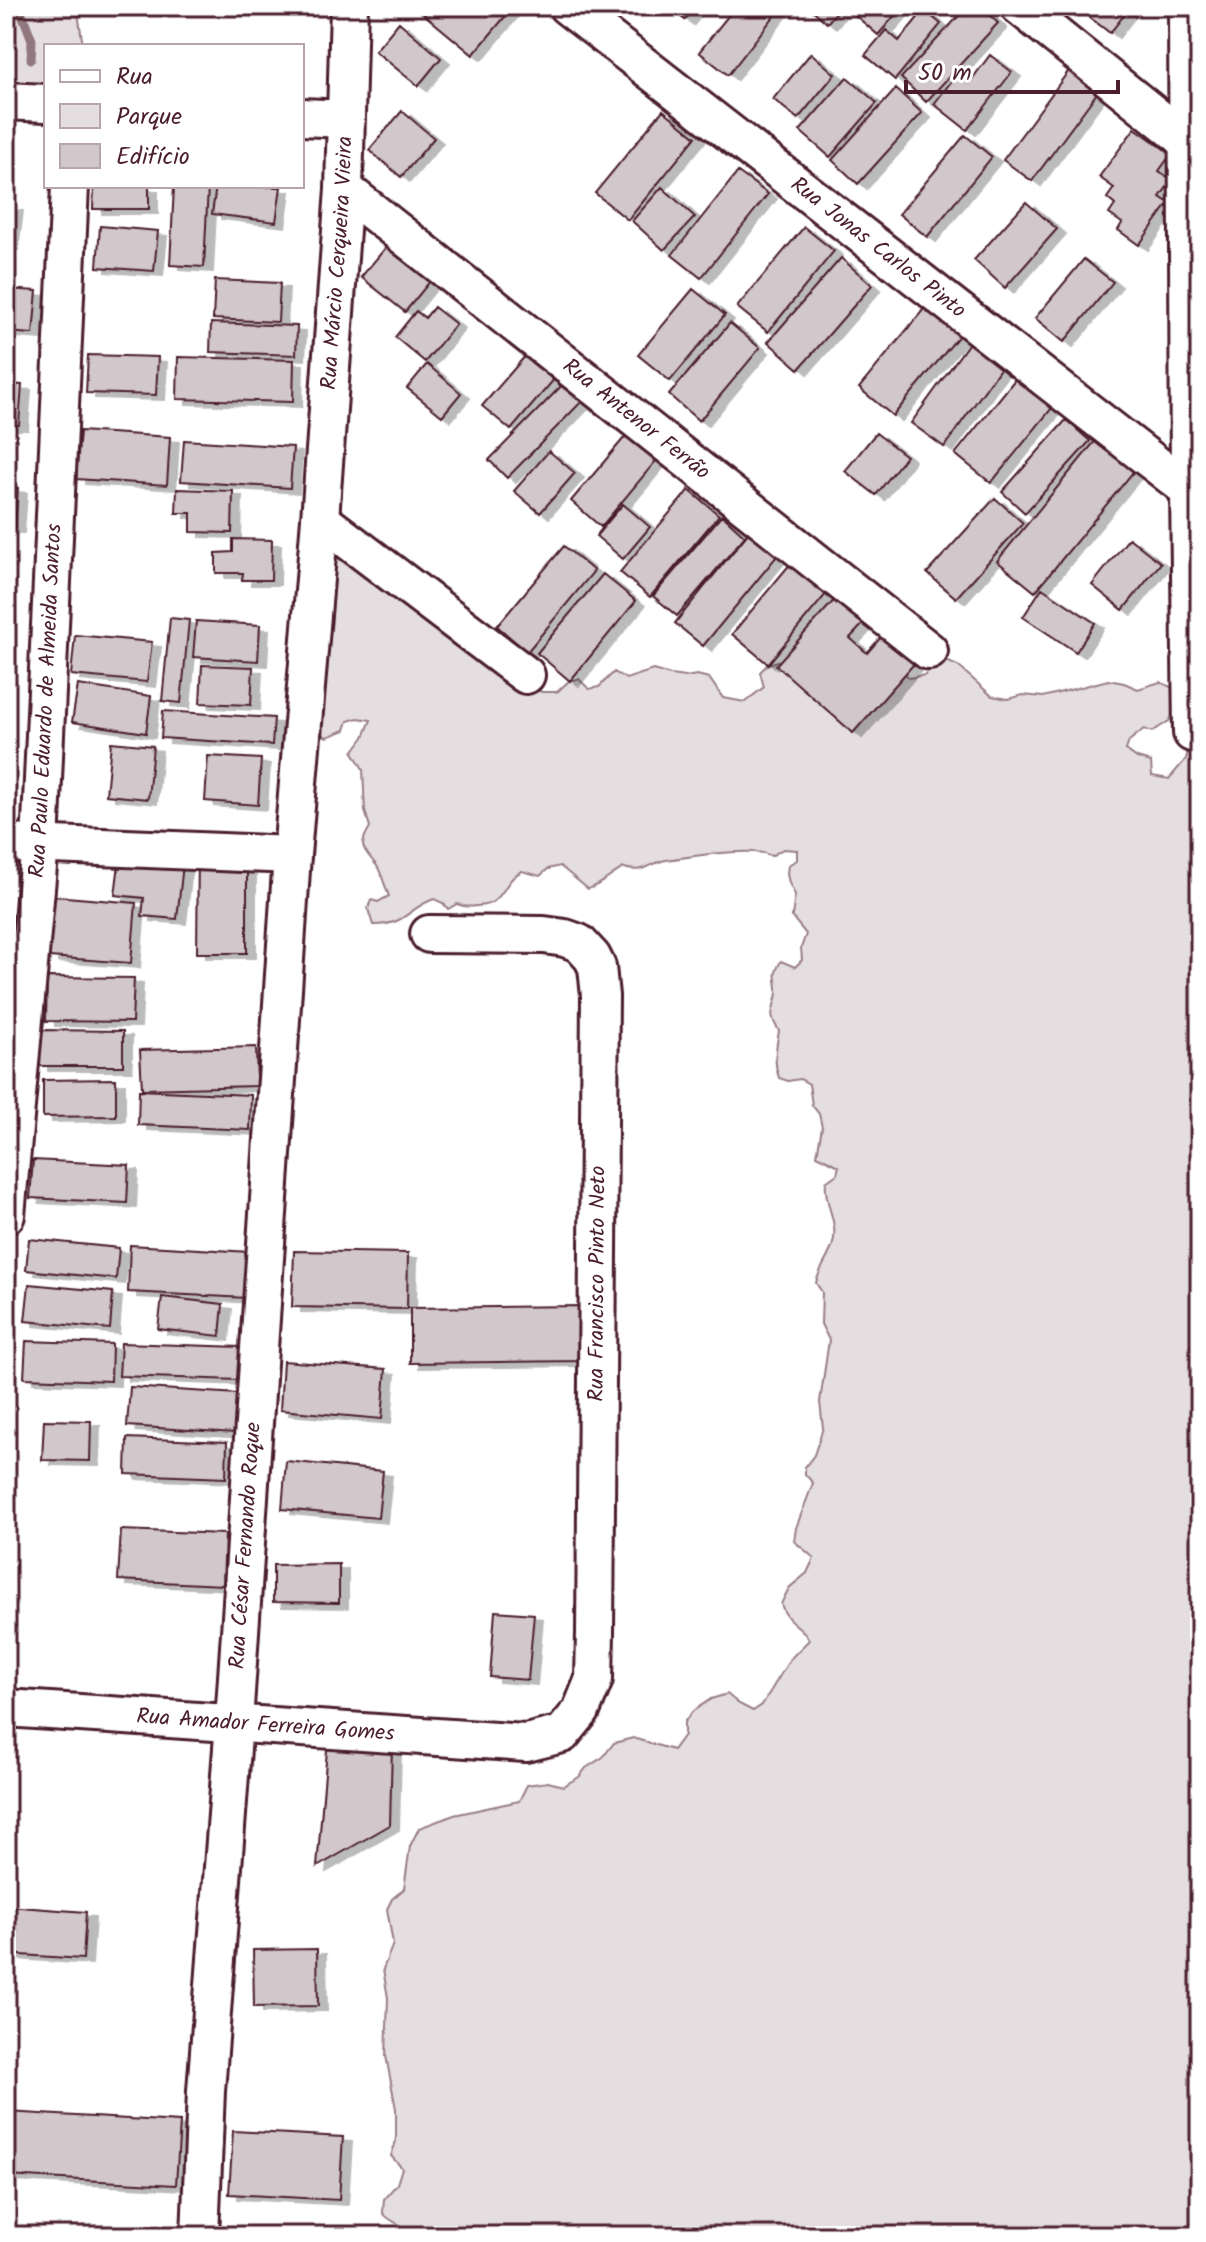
<svg xmlns="http://www.w3.org/2000/svg" width="1206" height="2242" viewBox="0 0 1206 2242" font-family="Kalam,sans-serif">
	<style>
		.green { fill: #e5dee0; stroke: #987e86; stroke-width: 2 }
		.lines { fill: none; stroke-linecap: round; stroke-linejoin: round }
		.stream { stroke: #91787e; stroke-width: 9 }
		.building { fill: #d2c7cb; stroke: #4a1f2b; stroke-width: 2; filter: url(#shadow) }
		.minor-casing { stroke: #4a1f2b; stroke-width: 42 }
		.minor { stroke: #fff; stroke-width: 36 }
		.labels { text-anchor: middle; dominant-baseline: central; stroke-width: 8; stroke-linejoin: round; paint-order: stroke }
		.street-label { font-size: 22px; fill: #4a1f2b; stroke: #fff }
	</style>
	<defs>
		<filter id="shadow"><feDropShadow dx="9" dy="5" stdDeviation="0" flood-color="#0004"/></filter>
	</defs>
	<rect width="100%" height="100%" fill="#fff"/>
	<filter id="ink" filterUnits="userSpaceOnUse"><feTurbulence type="fractalNoise" baseFrequency=".0125" numOctaves="2"/><feDisplacementMap in="SourceGraphic" scale="16" xChannelSelector="R" yChannelSelector="G"/><feConvolveMatrix kernelMatrix="1 2 1 2 8 2 1 2 1" color-interpolation-filters="sRGB"/></filter>
	<g filter="url(#ink)">
		<path class="green" d="M6 6H77L83 46H46V103L6 101Z
			M320 519 529 687 542 692H557L570 680 579 679 589 689 599 687 614 672 626 679 653 670 670 675 685 677 697 675 709 678 723 698 745 702 764 687 760 672 768 664 785 659 900 667 909 678 925 675 931 665 942 659 958 666 992 696 1008 699 1023 695 1043 697 1108 680 1124 683 1138 689 1160 682 1175 689 1179 705 1169 721 1152 732 1144 729 1129 741 1126 750 1137 758 1151 762 1152 776 1169 779 1186 759 1189 746 1200 734V2236H412C406 2223 392 2225 383 2213L384 2199 397 2184 402 2168 391 2156 396 2141V2109L386 2056 388 1998 383 1969 393 1944 387 1909 392 1899 404 1889 410 1846 419 1828 454 1815 519 1801 527 1785 548 1782 563 1786 579 1777 586 1768 603 1757 614 1743 633 1738 673 1750 684 1735V1722L693 1711 711 1699 727 1694 739 1704 753 1711 762 1705 790 1659 809 1640C803 1625 787 1625 781 1604L789 1588 807 1573 814 1558 794 1541 796 1528 813 1483 805 1474V1467L814 1455 823 1428 820 1402 829 1340 821 1324 822 1292 816 1283C821 1262 837 1251 834 1227 832 1211 824 1198 826 1182L837 1174 839 1166 817 1155 822 1127 819 1114 812 1105 809 1084 800 1079 788 1081 779 1078C773 1061 776 1048 779 1031 767 1012 774 1012 777 993 778 978 771 978 781 961L795 967 802 960 801 948 806 934 792 917 795 895 789 883 787 874 788 865 797 860V850L783 849 771 856C757 846 685 857 666 860 648 864 644 874 624 868 611 874 602 885 588 889L560 866 548 869 540 876 522 871C501 881 506 905 477 906 469 907 465 907 457 904L448 909 443 903 434 899C406 909 407 925 373 925L368 909 371 900 378 902 389 896C385 887 382 874 377 866 364 849 357 848 370 827L365 811 363 769 353 752 364 737 371 720 358 718 348 721 345 730 327 737 316 732Z"/>
		<g class="lines">
			<path class="stream" d="M19 6 32 40 31 59"/>
		</g>
		<path class="building" d="M414 6H514L473 55Z
			M667 6H696L685 20Z
			M736 6H782L728 75 699 52Z
			M808 6H842L827 23Z
			M850 6H903L878 35 848 9Z
			M968 6H980L998 23 926 102 901 78Z
			M1075 6H1131L1110 33Z
			M924 10 941 24 895 80 865 55 886 30 899 41Z
			M399 22 441 58 418 86 375 51Z
			M811 53 835 74 798 119 773 99Z
			M990 55 1012 72 967 130 934 104 957 74 969 83Z
			M1076 61 1105 82 1032 181 1003 160Z
			M847 77 877 103 830 157 800 131Z
			M896 89 922 113 858 184 832 160Z
			M663 110 696 137 628 220 595 193Z
			M402 111 434 138 401 177 369 150Z
			M1135 128 1171 154 1159 171 1172 180 1160 197 1169 203 1139 245 1118 230 1122 223 1109 214 1115 205 1107 198 1114 188 1099 177Z
			M965 135 992 157 927 237 899 214Z
			M738 172 768 194 701 278 672 255Z
			M94 186H149V209H93Z
			M174 186H208L204 267 170 265Z
			M216 186 281 187 276 222 212 214Z
			M662 187 695 217 664 250 632 221Z
			M1026 202 1057 229 1005 288 974 260Z
			M6 205 14 206 9 245H6Z
			M100 226 158 231 154 271 97 267Z
			M804 227 834 251 768 332 737 307Z
			M393 239 436 274 405 312 361 277Z
			M841 258 872 285 799 369 768 342Z
			M1084 259 1113 282 1064 342 1035 318Z
			M215 280 280 283 278 322 213 319Z
			M6 289 37 291 33 334 6 332Z
			M693 289 725 315 670 381 638 355Z
			M932 299 966 327 893 416 859 388Z
			M434 307 456 324 425 362 395 337 416 311 425 318Z
			M211 323 297 326 296 355 210 352Z
			M730 323 760 348 699 421 669 395Z
			M971 340 1004 363 944 447 911 423Z
			M533 347 562 370 511 430 482 406Z
			M88 355 158 357 156 395 86 393Z
			M178 357 294 360 293 402 177 399Z
			M427 364 461 393 442 416 407 388Z
			M572 375 590 393 507 478 489 460Z
			M1016 378 1052 408 991 483 955 454Z
			M6 384 22 385 19 425H6Z
			M1066 420 1090 441 1025 513 1002 492Z
			M635 425 665 450 601 527 571 501Z
			M80 431 170 437 167 485 76 479Z
			M876 433 906 456 876 495 845 471Z
			M184 440 293 447 290 488 181 481Z
			M1096 440 1134 471 1035 592 997 561Z
			M549 451 575 473 540 513 514 491Z
			M6 487 18 488 15 528H6Z
			M177 489 233 491 232 533 191 532V513H176Z
			M689 490 719 515 650 597 620 572Z
			M995 498 1023 523 956 598 927 573Z
			M623 504 650 527 623 559 596 536Z
			M722 515 745 536 677 616 653 596Z
			M753 527 782 550 703 646 675 623Z
			M1129 538 1161 563 1123 610 1092 585Z
			M233 539 272 540 271 580H242L243 573H216V553L233 552Z
			M564 546 594 571 527 652 497 626Z
			M796 557 832 587 768 664 732 634Z
			M603 574 636 601 570 681 537 653Z
			M1042 588 1095 623 1076 652 1023 617Z
			M838 596 866 621 850 638 867 653 888 629 920 657 853 733 776 665Z
			M170 618 189 620 181 703 162 701Z
			M196 621 260 625 258 661 193 657Z
			M75 635 152 642 147 682 71 675Z
			M202 665 253 667 251 705 200 703Z
			M78 685 151 696 146 733 72 722Z
			M163 711 274 718 272 745 161 738Z
			M111 742 153 746 148 799 106 795Z
			M208 756 261 759 258 805 205 801Z
			M198 853H247V953H197Z
			M184 855 177 919 142 916 144 898 115 895 119 864Z
			M54 896 136 903 131 963 49 957Z
			M47 977 134 978 132 1022 46 1021Z
			M39 1030 123 1031V1066H39Z
			M256 1047 257 1086 142 1089 140 1050Z
			M116 1079V1116L43 1117V1080Z
			M139 1090 251 1095 250 1130 138 1125Z
			M33 1160 129 1165 127 1203 30 1198Z
			M29 1239 119 1248 116 1279 26 1270Z
			M130 1245 250 1252 247 1298 128 1292Z
			M294 1251 408 1253 407 1309 292 1307Z
			M29 1284 113 1292 110 1329 25 1321Z
			M162 1297 223 1304 220 1336 158 1329Z
			M583 1306 584 1361 410 1363V1308Z
			M26 1341 112 1344 111 1381 24 1378Z
			M121 1343 241 1347 239 1380 119 1376Z
			M283 1361 386 1369 382 1419 280 1410Z
			M130 1387 238 1394 235 1433 127 1426Z
			M44 1420 91 1421 90 1461 42 1460Z
			M127 1438 227 1442 226 1478 126 1474Z
			M286 1461 383 1471 378 1518 282 1509Z
			M121 1530 225 1534 223 1585 118 1580Z
			M339 1564V1603L273 1602V1565Z
			M495 1611 534 1614 528 1680 490 1677Z
			M328 1738 392 1745 390 1825 317 1867Z
			M6 1906 86 1912 83 1959 6 1954Z
			M317 1949 318 2006 254 2007 253 1950Z
			M6 2112 180 2122 176 2185 6 2176Z
			M233 2131 343 2137 339 2200 229 2194Z"/>
		<g class="lines">
			<defs>
				<g id="minor">
					<path id="s1" d="M567 6 1189 490"/>
					<path d="M1019 6 1187 141"/>
					<path d="M1187 6 1189 490 1192 733"/>
					<path d="M6 101 46 103"/>
					<path d="M302 117 345 119"/>
					<path id="s2" d="M344 189 929 651"/>
					<path d="M320 519 526 675"/>
					<path d="M6 843 292 855"/>
					<path id="s3" d="M6 1215 40 845 70 186"/>
					<path id="s4" d="M6 1708 526 1743 562 1734 581 1711 594 1679 595 1633 600 996 597 967 592 957 579 943 565 938 544 935 429 934"/>
					<path id="s5" d="M200 2236 206 2091 234 1722 292 855 320 519 344 189 349 6"/>
				</g>
			</defs>
			<use href="#minor" class="minor-casing"/>
			<use href="#minor" class="minor"/>
		</g>
	</g>
	<g class="labels">
		<g class="street-label">
			<text stroke="none"><textPath href="#s1" startOffset="394">Rua Jonas Carlos Pinto</textPath></text>
			<text stroke="none"><textPath href="#s5" startOffset="1978">Rua Márcio Cerqueira Vieira</textPath></text>
			<text stroke="none"><textPath href="#s2" startOffset="372">Rua Antenor Ferrão</textPath></text>
			<text stroke="none"><textPath href="#s3" startOffset="516">Rua Paulo Eduardo de Almeida Santos</textPath></text>
			<text stroke="none"><textPath href="#s4" startOffset="1018">Rua Francisco Pinto Neto</textPath></text>
			<text stroke="none"><textPath href="#s5" startOffset="692">Rua César Fernando Roque</textPath></text>
			<text stroke="none"><textPath href="#s4" startOffset="260">Rua Amador Ferreira Gomes</textPath></text>
		</g>
	</g>
	<rect width="1206" height="2242" fill="none" stroke="#fff" stroke-width="32"/>
	<rect x="16" y="16" width="1174" height="2210" fill="none" stroke="#4a1f2b" stroke-width="3" filter="url(#ink)"/>
	<rect x="44" y="44" width="260" height="144" fill="#ffffff" stroke="#b7a5aa" stroke-width="2"/>
	<rect x="60" y="70" width="40" height="12" fill="#ffffff" stroke="#b7a5aa" stroke-width="2"/>
	<text x="116" y="84" font-size="24" fill="#4a1f2b">Rua</text>
	<rect x="60" y="104" width="40" height="24" fill="#e5dee0" stroke="#b7a5aa" stroke-width="2"/>
	<text x="116" y="124" font-size="24" fill="#4a1f2b">Parque</text>
	<rect x="60" y="144" width="40" height="24" fill="#d2c7cb" stroke="#b7a5aa" stroke-width="2"/>
	<text x="116" y="164" font-size="24" fill="#4a1f2b">Edifício</text>
	<path d="M906 80v12h212v-12" fill="none" stroke="#4a1f2b" stroke-width="4"/>
	<text x="918" y="80" font-size="24" fill="#4a1f2b" stroke="#ffffff" stroke-width="6" paint-order="stroke">50 m</text>
</svg>
